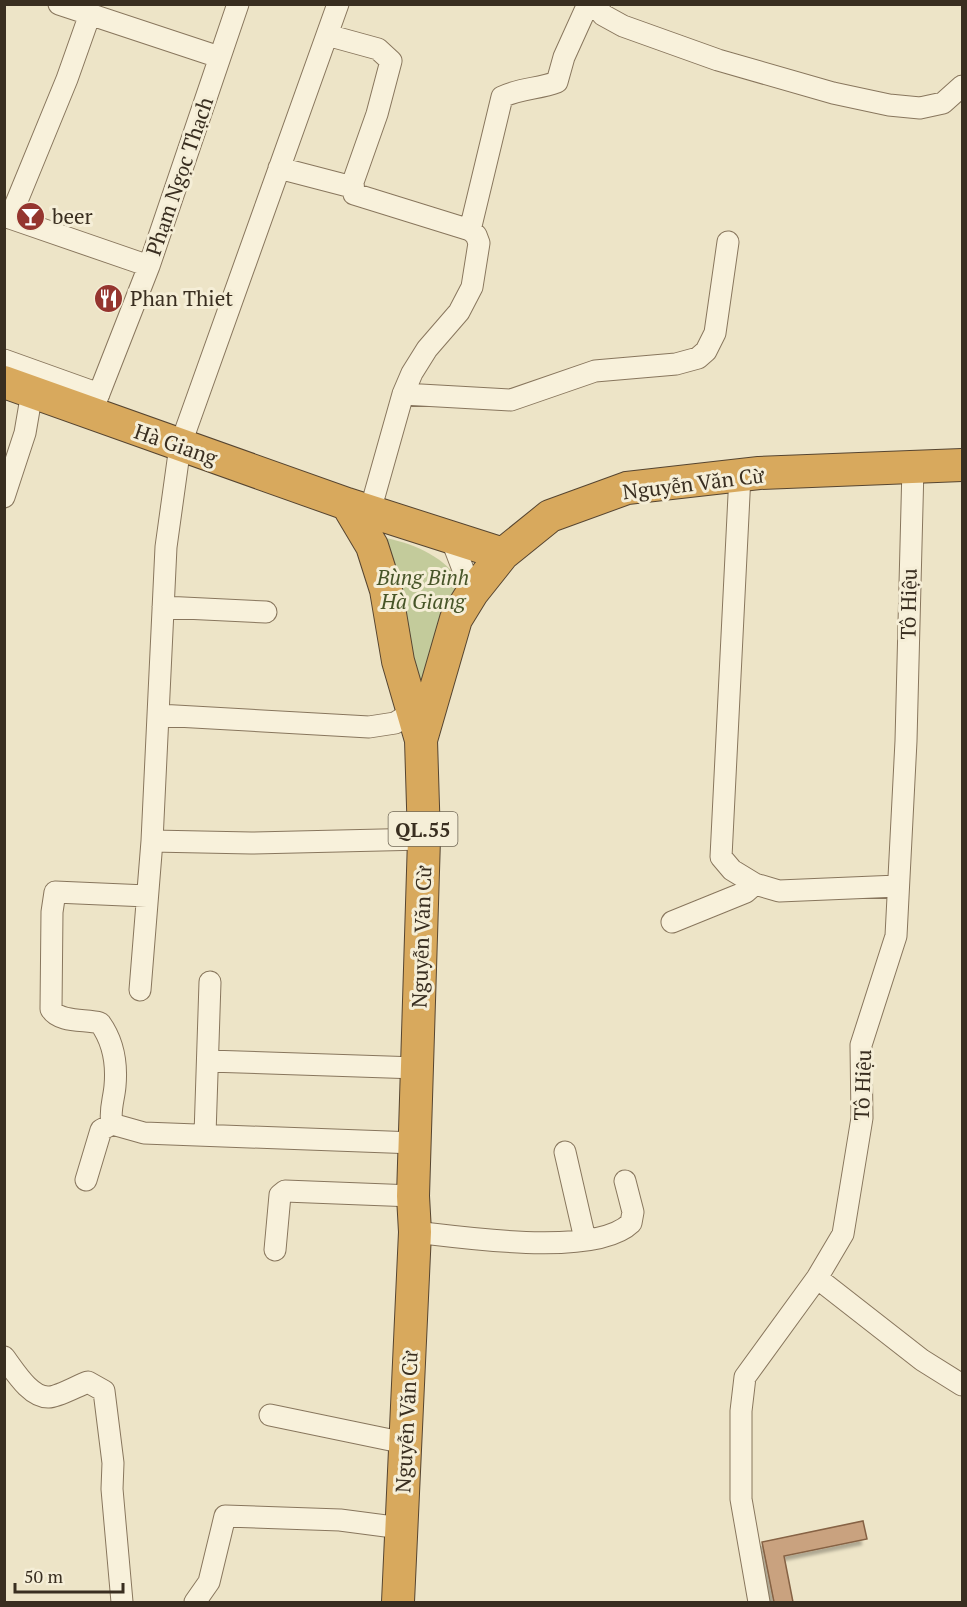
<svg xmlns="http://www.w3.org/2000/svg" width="967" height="1607" viewBox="0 0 967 1607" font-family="'PT Serif',serif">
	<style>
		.green { fill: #c3cb9b }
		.building { fill: #c9a27f; stroke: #866244; stroke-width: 1.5; filter: url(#shadow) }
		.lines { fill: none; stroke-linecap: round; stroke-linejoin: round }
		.minor-casing { stroke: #88765d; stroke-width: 23 }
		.highway-casing { stroke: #564531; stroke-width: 34 }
		.minor { stroke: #f8f1db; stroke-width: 21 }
		.highway { stroke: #d8a95d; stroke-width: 32 }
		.labels { text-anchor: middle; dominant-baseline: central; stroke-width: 6; stroke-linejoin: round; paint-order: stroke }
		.shield { fill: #f5eed7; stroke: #716857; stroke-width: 1.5 }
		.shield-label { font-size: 20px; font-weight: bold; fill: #392e20 }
		.street-label { font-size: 21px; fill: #392e20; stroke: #f5eed7 }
		.poi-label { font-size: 21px; fill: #392e20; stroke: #f5eed7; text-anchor: start }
		.park-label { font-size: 21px; font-style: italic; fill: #475528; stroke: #f5eed7 }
	</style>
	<defs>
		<filter id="shadow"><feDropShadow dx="-5.5" dy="5.5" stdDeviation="1.5" flood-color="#0004"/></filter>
	</defs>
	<rect width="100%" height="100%" fill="#ede4c7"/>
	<path class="green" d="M386 538C415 544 447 558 461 584L421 699 382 539Z"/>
	<path class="building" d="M863 1521 867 1539 784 1556 793 1602H774L762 1542Z"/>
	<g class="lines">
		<defs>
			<path id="minor" d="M59 4 219 57
				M594 4 603 15 623 26 718 60 833 93 889 105 920 108 943 103 962 86
				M327 35 378 49 391 61 377 114 353 182 354 194 470 230 476 235 479 243 472 287 459 312 427 349 412 373 403 394 370 511
				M279 168 352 187
				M4 216 149 266
				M10 218 67 79 90 14
				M470 230 502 97C520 88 539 89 557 82L564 57 588 4
				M4 360 99 394
				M403 394 511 400 595 371 676 364 698 358 706 351 715 333 728 242
				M91 414 149 266 238 4
				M740 475 721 857 732 870 755 884 779 891 898 886
				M4 497 25 433 32 392
				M451 538 472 593
				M163 607 266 612
				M158 715 369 727 395 723 411 713
				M152 841 251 843 424 839
				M672 922 746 892 755 884
				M140 990 152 841 166 547 180 446 338 4
				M208 1061 417 1068
				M112 1124C109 1111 114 1099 115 1086 117 1064 113 1041 100 1023 86 1019 59 1023 51 1009L52 912 55 892 147 896
				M112 1124 144 1133 415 1143
				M205 1135 210 982
				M565 1152 585 1239
				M86 1180 101 1130 112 1124
				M415 1232C462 1237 595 1258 631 1223L633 1212 625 1181
				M275 1250 280 1195 285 1191 413 1196
				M817 1278 922 1360 962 1385
				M4 1357C14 1370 30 1398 49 1397 58 1397 79 1385 88 1382L104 1391 113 1463 112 1489 122 1602
				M270 1415 405 1443
				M195 1602 209 1582 225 1516 340 1520 401 1528
				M759 1602 741 1499V1411L745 1377 817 1278 843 1234 862 1118 861 1045 896 936 906 741 913 467"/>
			<path id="highway" d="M4 382 347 504 503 554
				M347 504 372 546 386 590 398 661 421 740
				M398 1602 415 1232 413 1196 424 839 421 740 456 619 472 593 503 554 550 516 627 488 759 473 962 465"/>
		</defs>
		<use href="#minor" class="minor-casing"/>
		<use href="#highway" class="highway-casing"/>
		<use href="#minor" class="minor"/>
		<use href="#highway" class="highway"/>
	</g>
	<defs>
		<symbol id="bar-disc" viewBox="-11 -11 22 22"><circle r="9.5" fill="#95352f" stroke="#f5eed7"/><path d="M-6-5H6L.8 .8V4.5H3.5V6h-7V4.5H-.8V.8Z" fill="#fff"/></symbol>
		<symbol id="restaurant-disc" viewBox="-11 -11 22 22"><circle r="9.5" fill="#95352f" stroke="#f5eed7"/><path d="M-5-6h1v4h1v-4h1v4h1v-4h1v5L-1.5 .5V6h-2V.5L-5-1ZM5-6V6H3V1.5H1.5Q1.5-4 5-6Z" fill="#fff"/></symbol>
	</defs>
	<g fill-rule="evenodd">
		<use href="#bar-disc" x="14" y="200" width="33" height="33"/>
		<use href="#restaurant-disc" x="92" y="282" width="33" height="33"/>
	</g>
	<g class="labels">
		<rect class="shield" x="388.5" y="812" width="69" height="34" rx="4.5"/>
		<g class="shield-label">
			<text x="423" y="829">QL.55</text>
		</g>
		<g class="street-label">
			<text transform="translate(179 176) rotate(-71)">Phạm Ngọc Thạch</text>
			<text transform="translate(176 444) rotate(19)">Hà Giang</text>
			<text transform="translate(693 483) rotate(-7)">Nguyễn Văn Cừ</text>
			<text transform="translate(908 604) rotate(-89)">Tô Hiệu</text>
			<text transform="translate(421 937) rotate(-88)">Nguyễn Văn Cừ</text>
			<text transform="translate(862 1085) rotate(-88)">Tô Hiệu</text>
			<text transform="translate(406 1422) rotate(-87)">Nguyễn Văn Cừ</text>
		</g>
		<g class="poi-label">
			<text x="52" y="216">beer</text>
			<text x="130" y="298">Phan Thiet</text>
		</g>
		<g class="park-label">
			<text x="423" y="577">Bùng Binh<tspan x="423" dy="24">Hà Giang</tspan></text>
		</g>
	</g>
	<rect width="967" height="1607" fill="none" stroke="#392e20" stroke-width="12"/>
	<path d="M15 1583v9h108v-9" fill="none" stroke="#392e20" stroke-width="3"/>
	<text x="24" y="1583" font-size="18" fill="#392e20" stroke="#f5eed7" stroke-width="4.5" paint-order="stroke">50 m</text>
</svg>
